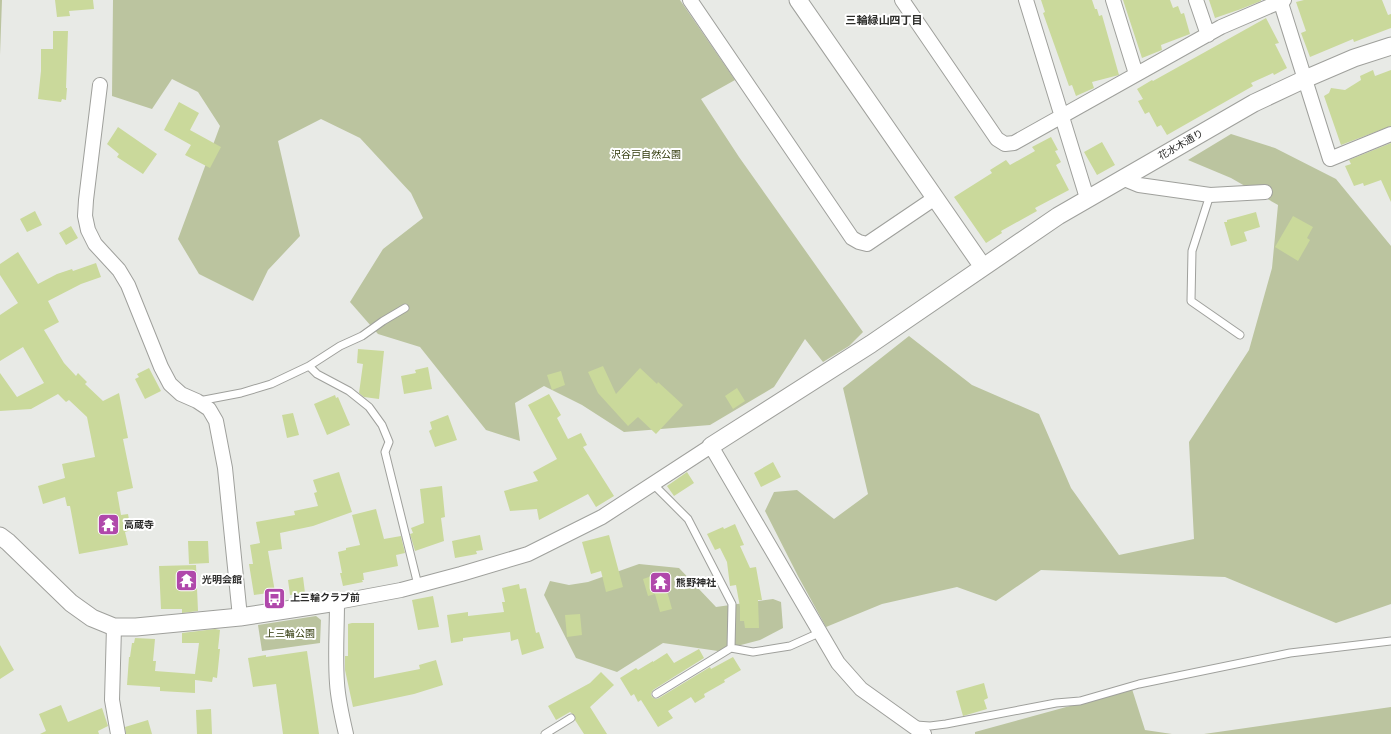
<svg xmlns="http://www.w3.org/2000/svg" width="1391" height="734" viewBox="0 0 1391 734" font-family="'Source Sans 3','Noto Sans JP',sans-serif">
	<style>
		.green { fill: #bbc49f }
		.building { fill: #cad99b }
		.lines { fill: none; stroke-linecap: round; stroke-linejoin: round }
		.service-casing { stroke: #9fa09c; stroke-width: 9 }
		.minor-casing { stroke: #9fa09c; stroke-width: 16 }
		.tertiary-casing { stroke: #9fa09c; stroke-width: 19 }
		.service { stroke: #fff; stroke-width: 7 }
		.minor { stroke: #fff; stroke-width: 14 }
		.tertiary { stroke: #fff; stroke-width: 17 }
		.labels { text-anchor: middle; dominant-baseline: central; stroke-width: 4; stroke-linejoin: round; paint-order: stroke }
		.street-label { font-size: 10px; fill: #2b2b2a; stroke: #fff }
		.park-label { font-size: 10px; fill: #30390a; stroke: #fff }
		.poi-label { font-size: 10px; font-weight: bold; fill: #2b2b2a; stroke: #fff; text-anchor: start }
		.neighbourhood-label { font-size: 11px; font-weight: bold; fill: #2c2d2a; stroke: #fff }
	</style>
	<rect width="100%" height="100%" fill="#e8eae6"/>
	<path class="green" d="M0 0H2L0 55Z
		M113 0H680L735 80 701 99 739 157 863 332 849 346 823 362 805 339 774 387 710 425 624 432 582 405 544 386 515 403 520 441 486 430 420 347 378 334 350 302 383 249 423 218 411 193 360 138 321 119 278 141 300 236 268 270 253 301 199 274 178 239 220 126 198 92 172 79 152 109 112 96Z
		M1231 134 1275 148 1336 179 1391 246V604L1336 623 1225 577 1041 570 996 601 957 587 882 604 826 627 798 576 765 511 774 492 797 490 834 519 868 494 843 388 909 336 972 385 1039 414 1071 488 1119 555 1194 539 1189 442 1249 350 1272 268 1278 205 1231 178 1188 160Z
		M639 564 679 568 716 607 773 599 781 602 783 628 760 640 718 651 663 643 617 672 576 658 544 595 550 581 569 585 588 582Z
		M316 616 321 620 320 643 262 651 258 625Z
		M1132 689 1145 730 1172 734H975V732Z
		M1391 707V734H1204Z"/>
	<path class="building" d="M55 0H93L94 9 69 11 70 16 57 17Z
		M1041 0H1092L1095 9H1097L1099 16 1102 15 1119 75 1092 82 1094 88 1076 96 1072 85 1069 86 1043 13 1045 12Z
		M1123 0H1170L1173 8 1178 6 1181 14 1184 13 1190 34 1161 45 1162 50 1142 58Z
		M1209 0H1261V1L1241 9 1215 18Z
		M1304 0H1382L1388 15 1391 14V28L1354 42 1353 39 1310 57 1301 33 1306 31 1296 2Z
		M1266 18 1279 43 1275 44 1287 68 1274 75 1273 73 1251 83 1253 86 1167 135 1161 125 1157 127 1149 112 1145 114 1138 101 1143 99 1137 89 1152 80 1153 81Z
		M53 31H68L66 88H67L66 100 62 99 61 102 38 99 41 71V49H53Z
		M1373 70 1375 76 1391 70V126L1341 145 1324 96 1329 93 1331 88 1345 90 1361 80 1360 76Z
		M179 102 199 113 190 130 221 147 210 168 185 155 191 145 164 130Z
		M118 127 157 154 143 174 117 157 119 154 107 144Z
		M1051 137 1058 150 1055 151 1061 162 1056 165 1069 190 1035 208 1037 211 1001 231 1002 233 986 243 954 197 992 173 990 170 1006 160 1010 165 1035 151 1032 147Z
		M1102 142 1115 165 1097 175 1084 152Z
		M1391 143V202L1381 180 1364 186 1363 183 1354 186 1345 166 1351 164 1349 160Z
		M35 211 42 225 27 232 20 219Z
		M1256 212 1260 227 1244 232 1247 241 1231 246 1224 222H1227V220Z
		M1293 216 1313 227 1307 238 1310 240 1298 261 1275 247Z
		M71 226 78 238 66 245 59 233Z
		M18 252 38 284 57 274 72 269 73 271 96 263 101 277 81 284 48 301 59 322 44 330 64 363 76 376 78 373 87 382 85 384 103 401 119 393 128 438 123 439 133 488 117 492 121 515 128 514 131 530 125 532 128 545 79 554 70 506H67L65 497 43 504 38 486 65 478 62 464 95 457 87 417 69 400 66 402 58 394 31 409 0 411V373L17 397 44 383 23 347 0 361V315L18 303 0 275V264Z
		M358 349 384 351 379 399 364 397 359 393 363 364 357 363Z
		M603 366 616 394 640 368 657 384 658 382 683 405 656 434 638 417 628 426 598 393 588 372Z
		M428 367 432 389 404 394 401 376 416 373 415 370Z
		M149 368 161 391 145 399 135 379 139 377 137 374Z
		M561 371 565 385 552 390 547 375Z
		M737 388 745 401 733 409 725 396Z
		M549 394 561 415 557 418 568 439 581 433 587 445 583 447 614 496 596 507 588 494 539 520 537 509 510 511 504 491 538 481 533 472 557 459 528 405Z
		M335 395 336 398 338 397 350 425 327 435 314 404Z
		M293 413 299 435 287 438 282 415Z
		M448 415 457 440 435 447 429 431 432 429 430 422Z
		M773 462 781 477 761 487 754 473Z
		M339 472 352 512 313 526 280 533 282 549 268 551 275 592 254 595 249 564H253L250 545 260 543 256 522 295 515 294 511 318 506 314 493 317 492 313 480Z
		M687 472 694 483 674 496 667 486Z
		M442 486 445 517 441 518 444 541 415 551 410 534 413 533 411 528 424 523 420 489Z
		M376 509 384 539 401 536 405 553 396 555 398 566 363 573 364 580H362L363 582 343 586 340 573H342L338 552 346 550V548L360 545 352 515Z
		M735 524 744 545 740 546 750 568 756 567 762 600H758L759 628H745L744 621H740V607L736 585 730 586 727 562 720 548 715 550 707 534 723 527 724 529Z
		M480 535 483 550 476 551 477 554 455 558 452 541Z
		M609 535 623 587 606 592 601 571 591 574 582 542Z
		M188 541H208L209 563 189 564Z
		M196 565 198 611 182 613V609H161L159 566Z
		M667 571 672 590 667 591 672 609 660 612 655 594 648 596 643 579Z
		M303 577 305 593 290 595 288 580Z
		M519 584 520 589 526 588 536 633 539 632 544 648 522 655 518 639 511 641 510 632 463 638V641L451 643 447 615 468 612V616L504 612 502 602H505L502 588Z
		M433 596 439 627 418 630 412 600Z
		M580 614 582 635 567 637 565 615Z
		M352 623H374V678L420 669 419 665 436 660 443 685 414 694 353 707 345 670V656H348V624Z
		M215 629 220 630 218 649H220L217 678 213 677 212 682 195 680V693L160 691V687L127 685 129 657H130L132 643H134L135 638 155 639 153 661H156L155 671 195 674 199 643H182V633Z
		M0 645 14 670 0 679Z
		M699 649 704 658 653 690 651 694 652 697 656 699 659 698 710 667 711 669 733 657 741 670 724 680 725 682 704 694 705 697 695 703 691 697 668 711 673 718 658 727 641 700 638 702 634 694 631 696 620 678 636 668 638 670 653 661V662L667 653 674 663Z
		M307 651 319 734H283L276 684 253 687 248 658 266 655V657Z
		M601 672 614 685 590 707 607 734H584L575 720V716L570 712 556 720 548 706 590 683Z
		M984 683 988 698 984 700 987 709 963 716 956 691Z
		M61 705 68 722 102 708 108 726 98 731 99 734H40L46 731 39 714Z
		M211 709 212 734H197L196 710Z
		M148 720 152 734H126L125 727Z"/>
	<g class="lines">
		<defs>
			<path id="service" d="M1210 195 1192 251 1191 301 1240 335
				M309 366 317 374 349 391 369 407 382 425 389 442 385 452 418 585
				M199 401 241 393 271 384 309 366 340 346 362 336 383 321 405 308
				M652 483 688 519 732 604 731 648
				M656 694 731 648 753 652 790 646 819 633
				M916 725 930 726 946 724 1056 703 1080 701 1139 684 1290 653 1391 641
				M545 734 571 718"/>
			<path id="minor" d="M690 0 852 238 859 242 867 244 935 198
				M902 0 997 139 1005 144 1014 143 1221 27 1284 0
				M1026 0 1087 198
				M1113 0 1136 74
				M1196 0 1208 35
				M1280 0 1330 159 1391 134
				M100 85 86 200 85 216 88 230 95 244 119 270 128 285 161 367 170 384 181 394 197 401 209 409 216 421 225 468 240 617
				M1122 178 1139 185 1210 195 1265 192
				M114 627 112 700 118 734
				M346 734C342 717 338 700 337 683 335 656 337 629 337 602L401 590 461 574 528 554 602 517 711 446 838 663 861 689 924 734"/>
			<path id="tertiary" d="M798 0 983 267
				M711 446 871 344 1058 216 1254 103 1305 79 1354 58 1391 46
				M0 536 8 542 71 603 92 618 114 627H136L240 617 337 602"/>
		</defs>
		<use href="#service" class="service-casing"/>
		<use href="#minor" class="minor-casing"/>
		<use href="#tertiary" class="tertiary-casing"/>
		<use href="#service" class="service"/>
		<use href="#minor" class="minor"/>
		<use href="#tertiary" class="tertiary"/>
	</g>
	<defs>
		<symbol id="temple-square" viewBox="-11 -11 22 22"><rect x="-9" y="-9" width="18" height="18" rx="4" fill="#b048ab" stroke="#fff"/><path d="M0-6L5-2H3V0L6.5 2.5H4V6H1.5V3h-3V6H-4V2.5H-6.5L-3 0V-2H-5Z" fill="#fff"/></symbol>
		<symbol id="bus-square" viewBox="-11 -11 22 22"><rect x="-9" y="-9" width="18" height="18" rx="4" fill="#b048ab" stroke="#fff"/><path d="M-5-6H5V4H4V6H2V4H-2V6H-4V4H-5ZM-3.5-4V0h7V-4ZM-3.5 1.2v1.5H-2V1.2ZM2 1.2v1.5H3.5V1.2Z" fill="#fff"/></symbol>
	</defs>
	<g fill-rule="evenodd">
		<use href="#temple-square" x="96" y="512" width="25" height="25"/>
		<use href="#temple-square" x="174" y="568" width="25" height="25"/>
		<use href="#temple-square" x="648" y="570" width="25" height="25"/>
		<use href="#bus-square" x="262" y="586" width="25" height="25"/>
	</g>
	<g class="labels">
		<g class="street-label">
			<text transform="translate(1181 145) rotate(-30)">花水木通り</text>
		</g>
		<g class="park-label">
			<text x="646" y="155">沢谷戸自然公園</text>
			<text x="290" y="634">上三輪公園</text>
		</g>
		<g class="poi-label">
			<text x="124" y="525">高蔵寺</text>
			<text x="202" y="580">光明会館</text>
			<text x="676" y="583">熊野神社</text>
			<text x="290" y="598">上三輪クラブ前</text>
		</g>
		<g class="neighbourhood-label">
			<text x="884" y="20">三輪緑山四丁目</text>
		</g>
	</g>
</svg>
